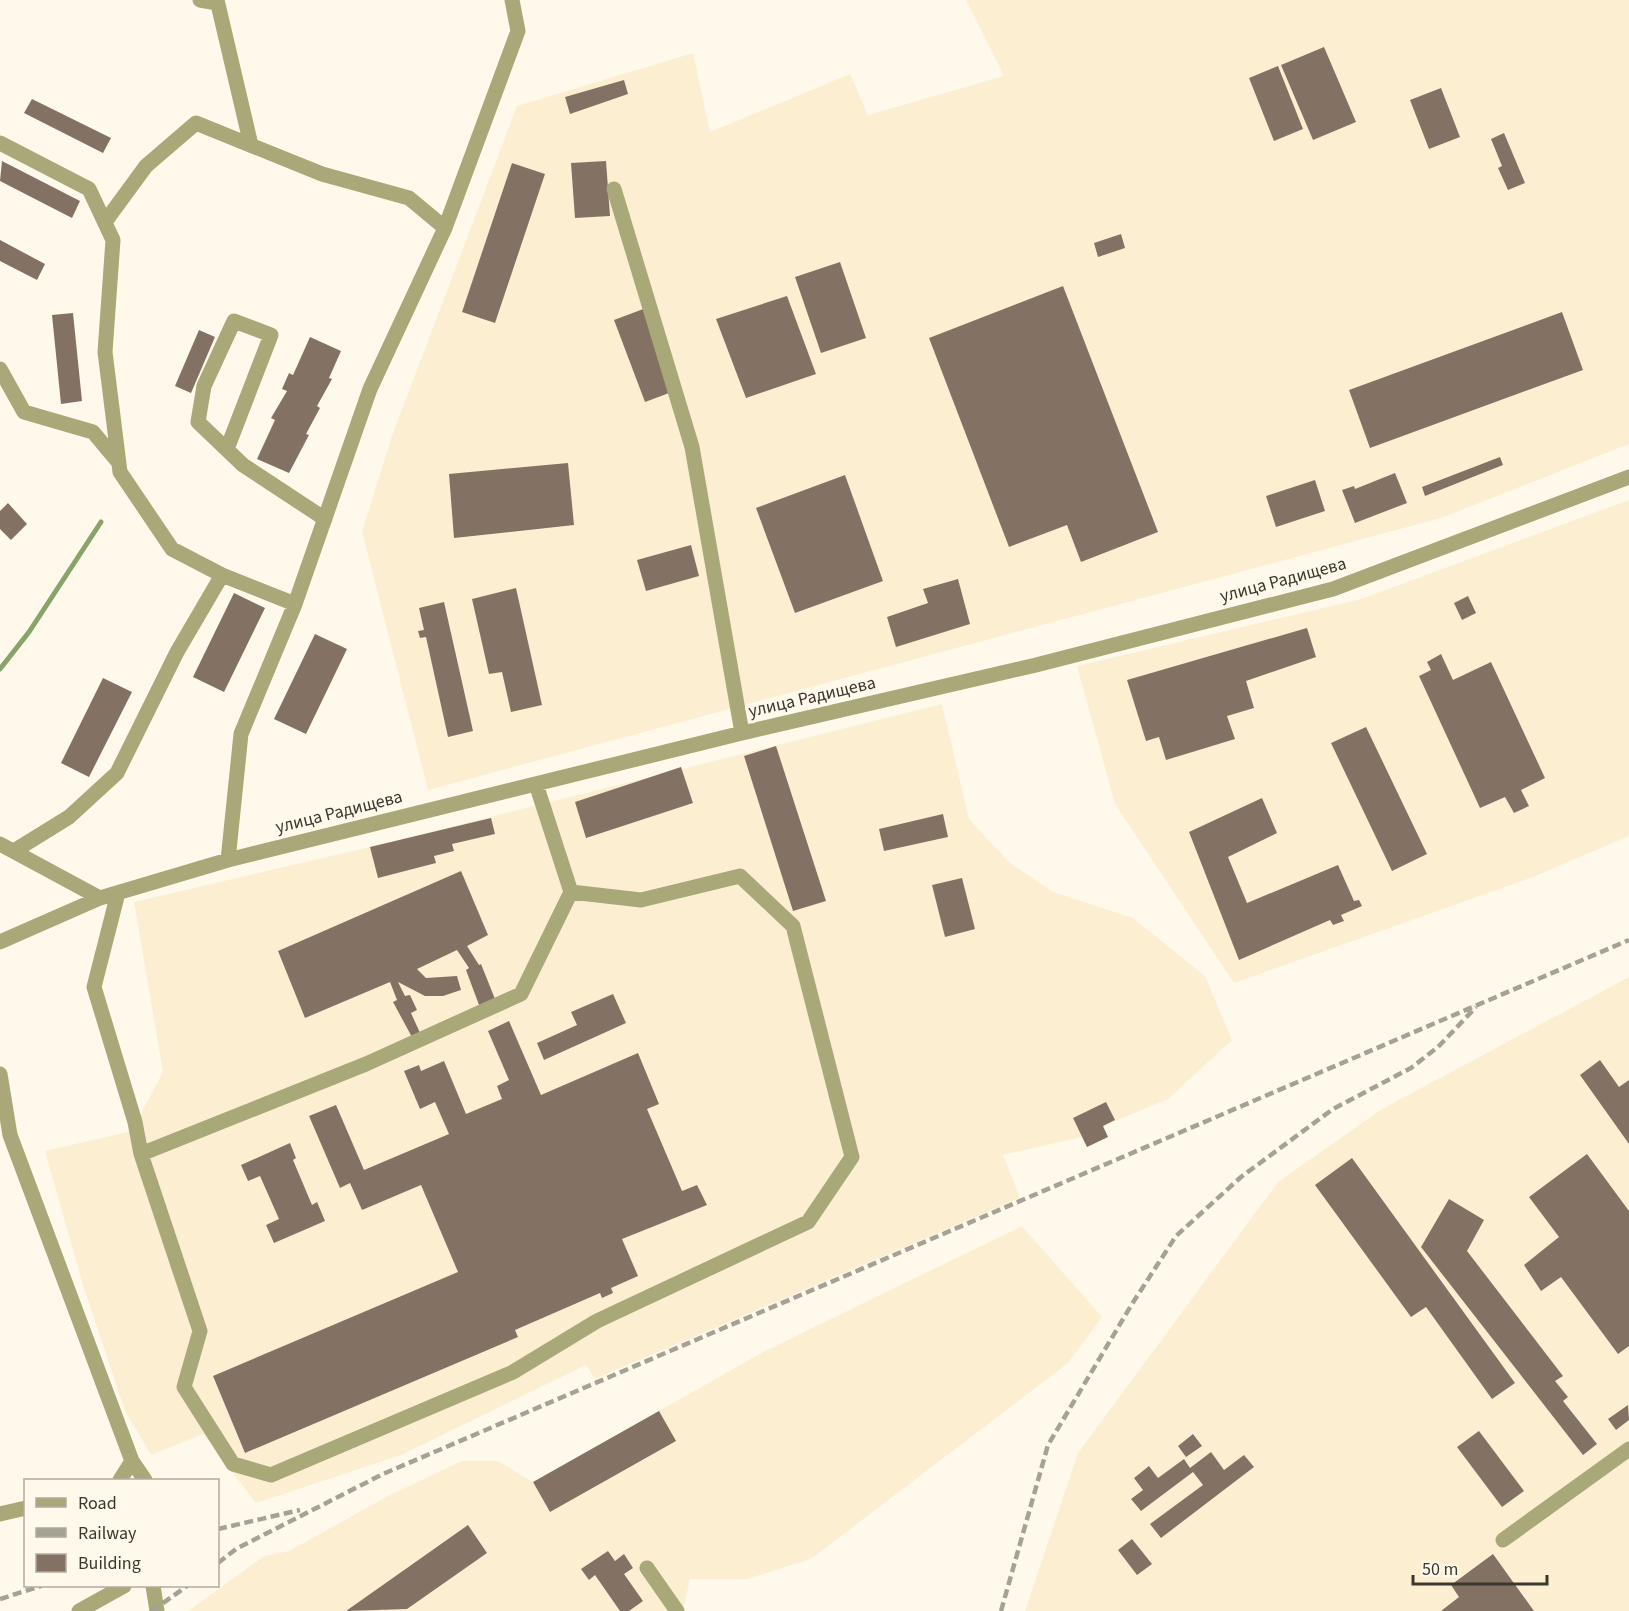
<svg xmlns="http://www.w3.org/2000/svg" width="1629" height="1611" viewBox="0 0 1629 1611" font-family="'Source Sans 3',sans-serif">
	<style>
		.built { fill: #fcefd1 }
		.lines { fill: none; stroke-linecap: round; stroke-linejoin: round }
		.stream { stroke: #89a46b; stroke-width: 5 }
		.building { fill: #837263 }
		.minor { stroke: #a8a878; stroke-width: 15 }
		.rail { stroke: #a6a195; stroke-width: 4.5; stroke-dasharray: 9 4.5; stroke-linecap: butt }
		.labels { text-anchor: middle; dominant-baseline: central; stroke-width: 6; stroke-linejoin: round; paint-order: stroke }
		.street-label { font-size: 18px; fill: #3b372e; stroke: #fff9eb }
	</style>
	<rect width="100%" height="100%" fill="#fff9eb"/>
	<path class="built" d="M966 0H1629V444L1441 518 428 790 362 531 392 436 517 106 693 53 710 132 850 74 868 115 1004 76Z
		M1629 500V836L1533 877 1234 983 1115 804 1077 666 1361 599Z
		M942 704 969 819 1010 863 1053 892 1133 918 1205 976 1232 1040 1168 1099 1103 1126 1108 1137 1087 1147 1082 1137 1003 1155 1020 1198 595 1379 586 1365 401 1455 256 1503 203 1434 151 1455 125 1411 82 1282 45 1151 132 1131 163 1072 134 902 370 847Z
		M1629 977V1611H1025L1078 1453 1278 1182 1382 1109Z
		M1022 1226 1102 1317 1068 1363 811 1559 747 1579H690L683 1611H188L264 1556 289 1551 388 1496 462 1461H498L533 1482 765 1351Z"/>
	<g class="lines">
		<path class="stream" d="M0 669 29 632 101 522"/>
	</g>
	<path class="building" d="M1324 47 1356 122 1313 140 1281 65Z
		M1278 66 1303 129 1274 141 1249 78Z
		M624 80 628 94 570 114 565 97Z
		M1441 88 1460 137 1429 149 1410 100Z
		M32 99 111 138 103 153 24 113Z
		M1504 133 1525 183 1508 190 1498 168 1502 166 1491 139Z
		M2 161 80 201 72 218 0 181Z
		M606 161 610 216 575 218 571 163Z
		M512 163 545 174 495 323 462 312Z
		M1121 234 1125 248 1098 257 1094 243Z
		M0 240 45 264 37 280 0 261Z
		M840 262 866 338 821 353 795 277Z
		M1063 286 1158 532 1081 562 1067 525 1009 547 929 338Z
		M787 296 816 374 746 398 716 319Z
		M646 308 677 390 645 402 614 320Z
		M1562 312 1583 370 1370 448 1349 390Z
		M73 313 82 401 61 404 52 315Z
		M199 330 215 337 191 393 175 386Z
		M310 337 341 351 329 378 332 379 317 406 320 408 306 434 309 435 289 473 257 459 275 420 271 418 287 391 282 389 289 373 293 375Z
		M1500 457 1503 465 1425 496 1422 487Z
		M568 463 574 525 454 538 449 474Z
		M1395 473 1407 503 1355 523 1342 490 1354 486 1355 489Z
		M845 475 883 581 795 613 756 508Z
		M1315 480 1325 511 1276 527 1266 496Z
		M8 503 27 524 11 540 0 529V511Z
		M691 545 699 576 646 591 637 560Z
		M958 579 970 624 896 647 887 617 928 603 923 589Z
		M516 588 542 705 511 712 502 672 489 674 472 599Z
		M234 593 265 608 224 692 193 677Z
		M1468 596 1476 613 1462 620 1454 603Z
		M444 602 473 731 448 737 426 637 420 638 418 631 424 630 419 608Z
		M1307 628 1316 657 1246 681 1254 708 1227 716 1235 739 1166 760 1159 737 1146 741 1127 680Z
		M315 634 347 649 306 734 274 719Z
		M1441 654 1453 680 1491 662 1545 778 1521 790 1529 806 1514 813 1505 797 1480 808 1419 676 1431 670 1427 662Z
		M103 678 132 692 89 777 61 763Z
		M1366 727 1427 854 1392 871 1331 743Z
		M776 746 826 901 793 911 744 756Z
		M681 767 693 803 586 838 575 802Z
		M1262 798 1277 833 1228 857 1247 903 1338 865 1354 901 1359 900 1362 906 1341 915 1344 921 1333 925 1330 920 1239 960 1189 832Z
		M943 814 948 837 884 851 879 829Z
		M491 818 495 834 452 844 454 851 434 856 436 863 378 878 370 847Z
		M461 871 488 935 467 946 479 965 481 964 495 999 479 1005 466 970 469 968 457 950 417 969 426 978 457 976 461 990 443 996H425L398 982 405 996 410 995 417 1010 411 1013 421 1035 413 1039 393 1002 397 1000 390 982 305 1018 278 951Z
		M962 878 975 929 945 937 932 885Z
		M613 994 626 1023 544 1060 537 1043 577 1025 571 1012Z
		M509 1021 541 1095 638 1053 659 1104 647 1109 682 1191 697 1185 707 1205 622 1239 638 1276 611 1288 613 1293 602 1298 600 1293 515 1330 518 1337 245 1453 213 1376 458 1272 421 1185 362 1210 350 1183 340 1188 309 1116 336 1105 364 1170 449 1134 435 1102 420 1109 404 1071 419 1065 421 1071 444 1061 466 1114 502 1099 497 1086 509 1080 488 1031Z
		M1600 1060 1619 1087 1629 1080V1144L1580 1075Z
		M1106 1102 1115 1120 1103 1126 1108 1137 1087 1147 1073 1118Z
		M290 1143 296 1158 293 1160 312 1205 317 1202 325 1221 274 1243 266 1225 279 1219 260 1176 248 1181 241 1165Z
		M1587 1154 1629 1211V1346L1618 1354 1561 1277 1541 1291 1524 1265 1559 1237 1529 1197Z
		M1352 1158 1515 1383 1492 1399 1426 1307 1411 1317 1315 1185Z
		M1449 1199 1484 1220 1467 1251 1563 1376 1555 1381 1568 1397 1563 1401 1597 1444 1583 1455 1421 1247Z
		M1628 1405 1629 1420 1616 1430 1608 1419Z
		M659 1411 676 1441 550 1512 533 1482Z
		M1479 1431 1524 1491 1502 1507 1457 1447Z
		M1193 1434 1202 1446 1186 1457 1178 1446Z
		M1211 1452 1224 1470 1244 1455 1254 1467 1161 1538 1150 1524 1203 1485 1193 1472 1141 1511 1131 1499 1143 1490 1134 1478 1149 1466 1158 1478 1184 1459 1190 1468Z
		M468 1525 487 1553 407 1609 346 1611Z
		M1132 1539 1152 1564 1137 1575 1118 1550Z
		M608 1551 615 1561 624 1554 633 1568 624 1574 643 1601 629 1611H620L595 1575 589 1580 581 1569Z
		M1493 1554 1534 1611H1441L1459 1597 1451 1585Z"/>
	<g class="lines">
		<path class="minor" d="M200 0 217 3
			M217 0 251 145
			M0 143 89 189 113 240 105 352 120 472 172 549 222 575 295 604 241 734 228 860
			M614 189 692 447 742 733
			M105 222 146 166 196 123 322 174 409 198 445 228
			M0 369 24 412 93 432 119 463
			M227 449 271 335 234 321 204 386 198 422 243 465 325 519
			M295 604 370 389 445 228 518 31 512 0
			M0 844 100 898
			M14 851 69 817 117 773 177 652 222 575
			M118 893 94 987 135 1122 141 1154 200 1331 184 1387 233 1464 271 1475 513 1372 597 1321 808 1222 852 1157 793 926 740 876 641 900 571 892 536 784
			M0 942 100 898 228 860 742 733 1036 665 1333 589 1629 477
			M0 1074 10 1135 132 1461 145 1480
			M141 1154 366 1064 521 994 571 892
			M120 1480 132 1461
			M0 1514 26 1508
			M1503 1540 1629 1449
			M647 1568 677 1611
			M153 1586 157 1611
			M79 1611 124 1586"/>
		<path class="rail" d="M218 1529 300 1510
			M218 1563 236 1549 383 1474 1629 940
			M0 1599 41 1586
			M152 1611 187 1586
			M1001 1611 1048 1445 1132 1304 1176 1236 1241 1177 1333 1109 1411 1068 1438 1047 1476 1007"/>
	</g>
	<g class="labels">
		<g class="street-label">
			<text transform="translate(1283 580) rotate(-15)">улица Радищева</text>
			<text transform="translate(812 697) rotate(-13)">улица Радищева</text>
			<text transform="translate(339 812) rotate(-14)">улица Радищева</text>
		</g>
	</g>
	<rect x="24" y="1479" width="195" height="108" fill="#fff9eb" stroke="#b1ab9f" stroke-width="1.5"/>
	<rect x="36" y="1498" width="30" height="9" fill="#a8a878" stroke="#b1ab9f" stroke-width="1.5"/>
	<text x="78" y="1509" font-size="18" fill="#3b372e">Road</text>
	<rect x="36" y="1528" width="30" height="9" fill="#a6a195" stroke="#b1ab9f" stroke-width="1.5"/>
	<text x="78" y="1539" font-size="18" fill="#3b372e">Railway</text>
	<rect x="36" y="1554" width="30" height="18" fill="#837263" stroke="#b1ab9f" stroke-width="1.5"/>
	<text x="78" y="1569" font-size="18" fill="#3b372e">Building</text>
	<path d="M1413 1575v9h134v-9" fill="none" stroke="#3b372e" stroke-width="3"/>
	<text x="1422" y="1575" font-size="18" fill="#3b372e" stroke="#fff9eb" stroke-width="4.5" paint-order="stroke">50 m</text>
</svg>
